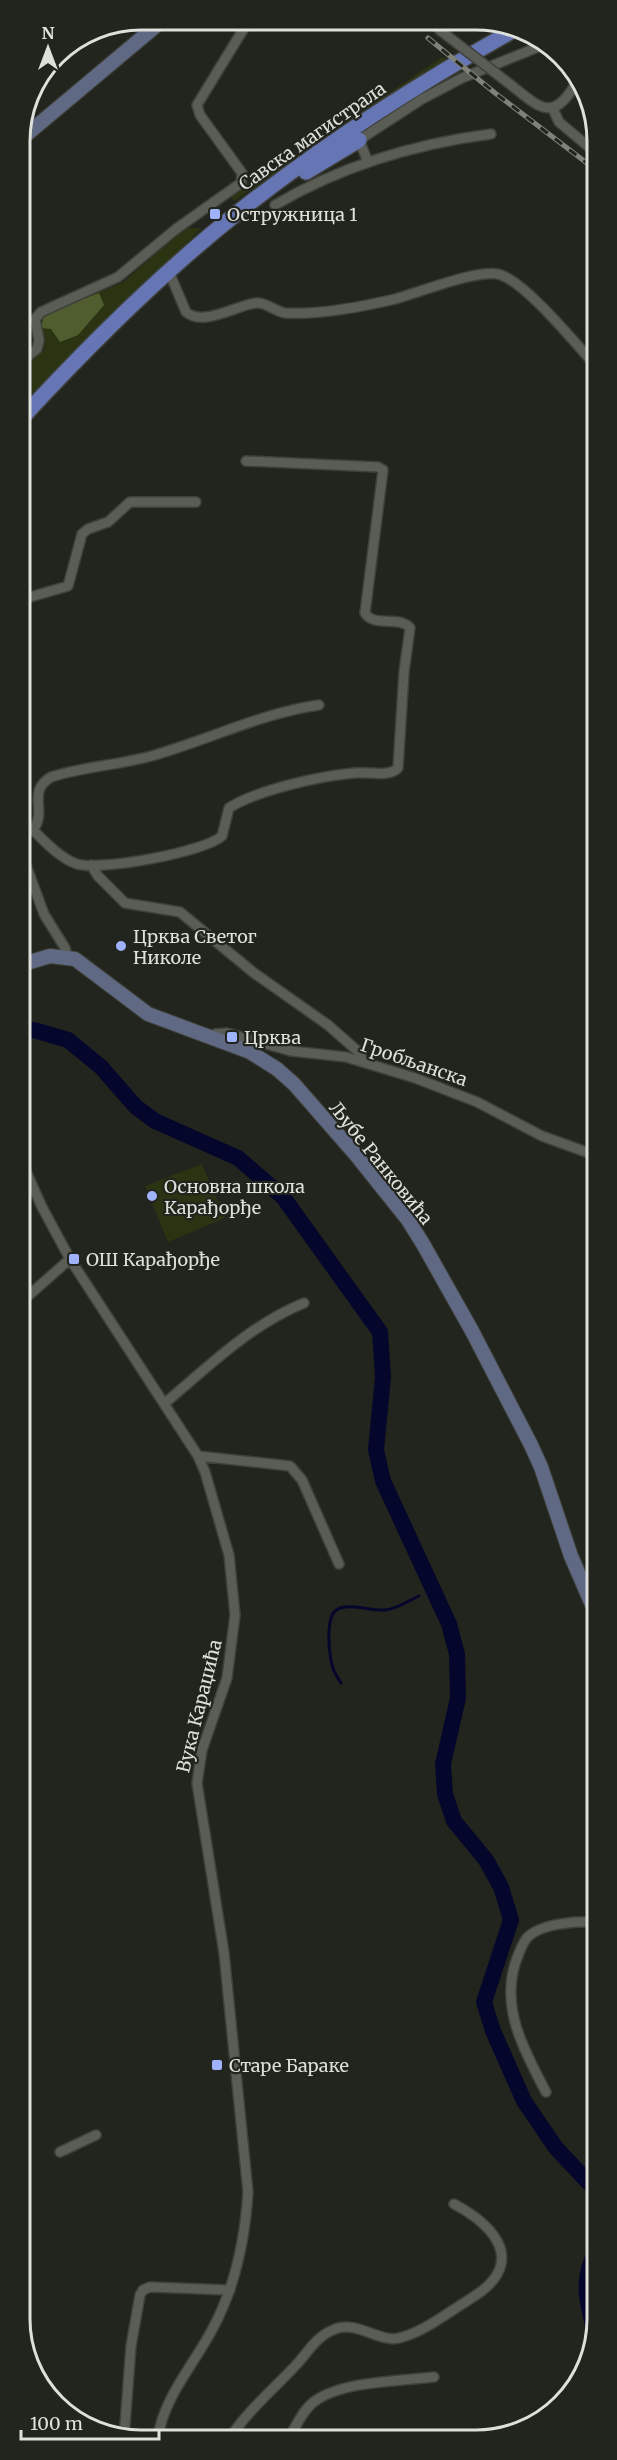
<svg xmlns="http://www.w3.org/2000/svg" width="617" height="2460" viewBox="0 0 617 2460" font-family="Merriweather,serif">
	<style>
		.green { fill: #2a3412 }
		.forest { fill: #505e2f }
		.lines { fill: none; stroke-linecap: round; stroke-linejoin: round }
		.stream { stroke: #05062b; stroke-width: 3 }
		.river { stroke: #05062b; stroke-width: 16 }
		.street-casing { stroke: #3e403a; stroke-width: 12 }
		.secondary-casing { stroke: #3e403a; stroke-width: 16 }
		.primary-casing { stroke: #3e403a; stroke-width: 18 }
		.street { stroke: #5a5d55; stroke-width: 9 }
		.secondary { stroke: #606984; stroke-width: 14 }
		.primary { stroke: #6675b3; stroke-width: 15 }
		.rail-casing { stroke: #7f817b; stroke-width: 5 }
		.rail { stroke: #22251d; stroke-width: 3; stroke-dasharray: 9; stroke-linecap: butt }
		.street-bridge-casing { stroke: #3e403a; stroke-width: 12; stroke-linecap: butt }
		.street-bridge { stroke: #5a5d55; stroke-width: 9 }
		.poi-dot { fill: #9fb3fd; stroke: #22251d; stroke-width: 2 }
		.labels { text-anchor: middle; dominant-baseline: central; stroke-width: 4.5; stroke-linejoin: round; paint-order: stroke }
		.street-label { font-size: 18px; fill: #dee0db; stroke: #22251d }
		.poi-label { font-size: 18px; fill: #dee0db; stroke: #22251d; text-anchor: start }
		.rim { fill: none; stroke: #dee0db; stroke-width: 3 }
	</style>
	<rect width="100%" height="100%" fill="#22251d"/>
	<path class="green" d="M442 57 446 60 234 201 230 196 253 179 255 174 281 167Z
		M186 228H201L165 267 20 407V368L44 351 41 328 44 314 122 283Z
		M202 1164 225 1218 168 1242 145 1186Z"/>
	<path class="forest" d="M99 293 104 305 78 335 60 342 51 329 41 328 44 314Z"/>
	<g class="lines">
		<path class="stream" d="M341 1683C339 1680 336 1675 334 1671 329 1660 324 1615 338 1609 350 1603 371 1611 385 1610 397 1609 408 1601 419 1596"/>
		<path class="river" d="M20 1030H34L68 1040 101 1067 136 1107 155 1121 238 1158 283 1197 380 1332 383 1377 376 1450 383 1481 449 1624 457 1654 458 1698 443 1764 445 1794 454 1821 486 1860 501 1887 511 1920 484 2002 493 2031 524 2101 556 2148 588 2182 597 2188
			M595 2332C587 2304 580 2277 597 2251"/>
		<defs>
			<path id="street" d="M430 21 441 31
				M511 85C540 108 553 123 576 83
				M553 109 559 122 596 153
				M368 162 359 140 422 99 462 78 543 45
				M275 205C341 166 414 144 491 134
				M169 272 186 312C203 327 237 305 256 303 267 302 275 312 286 313 321 315 361 307 395 299 418 293 482 267 501 275 527 284 576 344 596 366
				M20 362 37 349 39 340 35 319 41 312 118 277 176 229 241 183 242 173 200 115 197 105 249 20
				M20 600 68 586 82 534 88 529 108 522 130 502H196
				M33 830C45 842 60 858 77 864 100 871 205 852 222 836L229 808C257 790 320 776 354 773 367 771 388 778 398 768L404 672 410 628C400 615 374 628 365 613L383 470 378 467 246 461
				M33 830C48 811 26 792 51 777 85 766 121 765 155 755 210 739 262 713 319 705
				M20 834 33 830
				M20 849 44 914 65 948 67 956
				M91 865 98 876 125 903 180 912 254 973 328 1025 361 1054 362 1062
				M212 1038 215 1034 227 1033 291 1051 346 1057 415 1078 477 1102 542 1136 597 1156
				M20 1158 42 1207 70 1259 198 1456 205 1472 229 1555 235 1615 227 1678 202 1750 197 1783 224 1953 248 2192C245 2240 236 2285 213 2328 195 2363 163 2398 158 2438
				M20 1303 70 1259
				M165 1403C209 1366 250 1325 304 1303
				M198 1456 290 1466 302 1480 339 1564
				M546 2092C525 2052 501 2010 515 1964 518 1956 521 1946 526 1939 539 1923 578 1921 597 1922
				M60 2152 96 2135
				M124 2438 131 2346 140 2295 143 2290 150 2287 230 2290
				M230 2438C248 2410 274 2389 297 2364 308 2352 317 2336 333 2330 357 2319 378 2343 399 2338 420 2333 439 2319 456 2308 465 2302 474 2297 483 2290 525 2256 488 2222 454 2204
				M288 2439C296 2427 303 2409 315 2401 343 2381 400 2381 434 2377"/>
			<path id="secondary" d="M20 140 163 20
				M20 965 50 956 75 959 148 1014 250 1052 277 1069 294 1084 356 1155 408 1220 423 1244 472 1331 531 1445 541 1467 571 1556 597 1616"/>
			<path id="primary" d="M306 172 359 140
				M20 420C88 346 161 273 241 210 326 143 419 83 514 30"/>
		</defs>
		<use href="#street" class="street-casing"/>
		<use href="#secondary" class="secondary-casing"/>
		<use href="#primary" class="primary-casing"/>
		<use href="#street" class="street"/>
		<use href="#secondary" class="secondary"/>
		<use href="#primary" class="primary"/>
		<defs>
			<path id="rail" d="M428 38 495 93 596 170"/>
		</defs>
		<use href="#rail" class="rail-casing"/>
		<use href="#rail" class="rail"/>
		<defs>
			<path id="street-bridge" d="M441 31 511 85"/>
		</defs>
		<use href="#street-bridge" class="street-bridge-casing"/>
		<use href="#street-bridge" class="street-bridge"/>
	</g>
	<g class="poi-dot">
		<rect x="209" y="208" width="12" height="12" rx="3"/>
		<circle cx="121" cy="946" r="6"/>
		<rect x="226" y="1031" width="12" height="12" rx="3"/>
		<circle cx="152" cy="1196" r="6"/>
		<rect x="68" y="1253" width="12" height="12" rx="3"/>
		<rect x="211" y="2059" width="12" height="12" rx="3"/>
	</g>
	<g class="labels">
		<g class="street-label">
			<text transform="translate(312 136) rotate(-35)">Савска магистрала</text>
			<text transform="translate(414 1062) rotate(19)">Гробљанска</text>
			<text transform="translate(381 1163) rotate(51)">Љубе Ранковића</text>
			<text transform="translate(199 1706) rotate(-76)">Вука Караџића</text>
		</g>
		<g class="poi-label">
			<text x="227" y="214">Остружница 1</text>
			<text x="133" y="936">Црква Светог<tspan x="133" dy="21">Николе</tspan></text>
			<text x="244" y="1037">Црква</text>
			<text x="164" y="1186">Основна школа<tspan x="164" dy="21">Карађорђе</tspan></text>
			<text x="86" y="1259">ОШ Карађорђе</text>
			<text x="229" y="2065">Старе Бараке</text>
		</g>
	</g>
	<path d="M0 0H617V2460H0ZM141 30H476A111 111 0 0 1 587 141V2319A111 111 0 0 1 476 2430H141A111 111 0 0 1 30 2319V141A111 111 0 0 1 141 30Z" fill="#22251d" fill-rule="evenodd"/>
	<path class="rim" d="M141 30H476A111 111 0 0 1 587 141V2319A111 111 0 0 1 476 2430H141A111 111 0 0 1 30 2319V141A111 111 0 0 1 141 30Z"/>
	<g transform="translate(48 48)" stroke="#22251d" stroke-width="4.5" paint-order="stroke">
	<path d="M0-4.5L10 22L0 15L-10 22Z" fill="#dee0db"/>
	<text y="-9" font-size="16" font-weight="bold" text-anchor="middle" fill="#dee0db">N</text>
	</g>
	<path d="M21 2430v9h138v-9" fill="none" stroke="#dee0db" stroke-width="3"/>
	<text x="30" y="2430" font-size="18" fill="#dee0db" stroke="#22251d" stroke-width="4.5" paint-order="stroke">100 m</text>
</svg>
